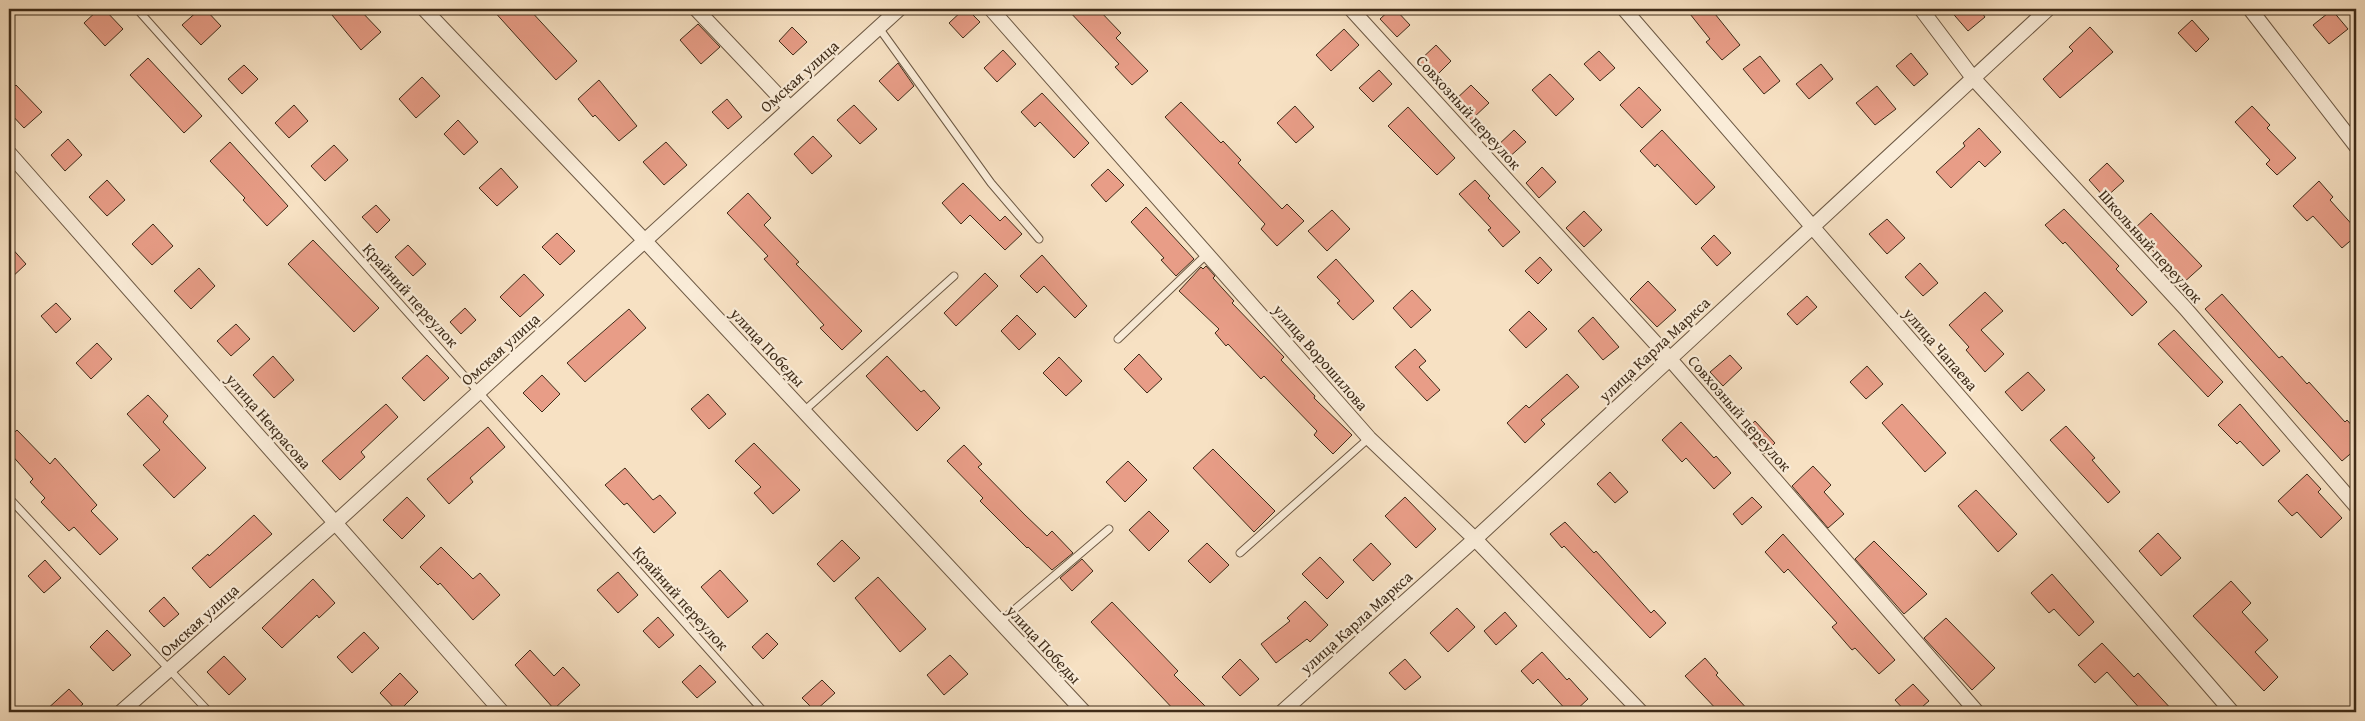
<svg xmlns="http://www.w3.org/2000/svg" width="2365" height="721" viewBox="0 0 2365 721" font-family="'Gentium Book Plus',serif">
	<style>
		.building { fill: #e89d87; stroke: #3f2c19 }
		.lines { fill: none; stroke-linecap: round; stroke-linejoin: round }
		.lane-casing { stroke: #6d5944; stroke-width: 9 }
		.street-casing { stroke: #6d5944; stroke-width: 16 }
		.lane { stroke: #faecd8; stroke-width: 7 }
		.street { stroke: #faecd8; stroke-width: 14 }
		.labels { text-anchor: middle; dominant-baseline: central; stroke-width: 4.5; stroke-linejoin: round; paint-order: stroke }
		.street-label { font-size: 16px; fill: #3f2c19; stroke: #faecd8 }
	</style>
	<rect width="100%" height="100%" fill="#f7e1c3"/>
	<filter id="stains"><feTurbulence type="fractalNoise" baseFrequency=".004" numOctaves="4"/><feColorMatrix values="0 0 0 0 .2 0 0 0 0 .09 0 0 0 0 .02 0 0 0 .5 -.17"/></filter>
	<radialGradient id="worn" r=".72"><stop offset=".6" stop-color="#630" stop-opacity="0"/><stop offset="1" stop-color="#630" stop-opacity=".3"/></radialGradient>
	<path class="building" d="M99 9H104L123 29 105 46 84 23Z
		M200 9H205L221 26 201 45 182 25Z
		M327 9H359L381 32 361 50Z
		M492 9H529L577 61 556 80Z
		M964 9H967L980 22 963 38 949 23Z
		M1067 9H1098L1121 33 1116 38 1148 71 1132 85 1115 67 1119 64Z
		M1391 9H1395L1410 25 1397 37 1380 19Z
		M1686 9H1711L1740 45 1722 60 1706 42 1710 39Z
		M1949 9H1979L1985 17 1968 31Z
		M2332 10 2348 29 2329 44 2313 25Z
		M2192 20 2209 39 2196 52 2178 33Z
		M698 24 720 47 701 64 680 40Z
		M792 27 807 42 793 55 779 41Z
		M2090 27 2113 52 2060 98 2043 79 2073 51 2069 47Z
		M1344 29 1359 45 1331 71 1316 55Z
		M1436 45 1451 61 1433 79 1417 63Z
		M1003 50 1016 64 997 82 984 68Z
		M1599 51 1615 68 1600 81 1584 64Z
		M1911 53 1928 74 1914 86 1896 66Z
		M1760 56 1780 81 1764 94 1743 69Z
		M148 58 202 116 184 133 130 75Z
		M898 63 914 86 898 101 879 81Z
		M1821 64 1833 79 1809 99 1796 84Z
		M244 65 258 79 242 94 228 79Z
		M1379 70 1392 84 1373 102 1359 88Z
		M1550 74 1574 99 1556 116 1532 90Z
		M422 77 440 96 416 118 399 99Z
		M599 80 637 126 619 141 595 115 593 117 578 99Z
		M16 85 42 112 24 128 9 112V92Z
		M1471 85 1489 103 1471 120 1454 101Z
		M1877 86 1896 109 1875 125 1856 103Z
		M1639 87 1661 110 1642 128 1620 105Z
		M1042 93 1089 143 1074 158 1040 122 1035 127 1021 112Z
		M727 99 742 117 728 129 712 112Z
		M1181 102 1221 143 1223 141 1241 160 1238 163 1282 209 1287 204 1304 221 1277 246 1261 229 1265 224 1165 117Z
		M294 105 308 121 289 138 275 123Z
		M854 105 877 129 860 144 837 120Z
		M1295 106 1314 127 1296 143 1277 123Z
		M2252 106 2270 125 2267 128 2296 158 2277 175 2266 164 2270 160 2235 122Z
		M1408 107 1455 158 1437 175 1388 126Z
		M458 120 478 142 464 155 444 134Z
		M1979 128 2001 152 1985 167 1979 161 1951 188 1936 172 1965 146 1963 143Z
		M1514 130 1526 142 1507 159 1496 147Z
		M1662 130 1715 187 1696 205 1657 164 1655 167 1640 151Z
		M813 136 832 156 812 174 794 154Z
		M68 139 82 155 65 171 51 155Z
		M230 142 288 206 267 226 243 200 245 198 210 161Z
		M666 142 687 165 664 185 643 162Z
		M334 145 348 160 325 181 311 166Z
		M2107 163 2124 181 2105 198 2089 180Z
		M1542 167 1556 182 1539 198 1526 183Z
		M501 168 518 187 497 206 479 188Z
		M1108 169 1124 185 1106 202 1091 185Z
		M107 180 125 200 107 216 89 197Z
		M1475 180 1490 196 1488 198 1520 232 1503 247 1488 230 1491 228 1459 194Z
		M2319 181 2333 197 2330 200 2356 229V236L2342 248 2313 216 2307 221 2293 206Z
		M963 183 1000 221 1005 216 1022 234 1005 250 970 215 961 224 942 203Z
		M748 193 771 218 764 225 799 262 796 264 862 331 842 350 820 328 824 325 764 259 768 256 727 213Z
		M376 205 390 220 377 233 362 217Z
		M1146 207 1194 259 1176 276 1161 260 1164 258 1131 222Z
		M2064 209 2119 266 2116 269 2147 302 2132 316 2065 242 2063 244 2045 225Z
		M1332 210 1350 229 1327 251 1308 231Z
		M1584 211 1602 230 1584 247 1566 228Z
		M2151 213 2202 266 2182 284 2134 229Z
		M1887 219 1905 238 1887 254 1869 234Z
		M153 224 173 246 152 265 132 244Z
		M557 233 575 251 560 265 542 247Z
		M1714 235 1731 253 1717 266 1701 248Z
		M313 240 379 308 354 332 288 264Z
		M9 245 26 264 9 280Z
		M408 245 426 264 413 276 395 257Z
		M1042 255 1087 306 1075 318 1044 286 1037 293 1020 276Z
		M1540 257 1552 270 1538 284 1525 271Z
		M1336 259 1374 301 1353 320 1337 303 1340 301 1317 277Z
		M1920 263 1938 283 1923 296 1905 277Z
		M1206 266 1215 276 1213 278 1234 301 1232 303 1284 357 1281 360 1315 396 1314 398 1352 435 1333 454 1314 435 1317 431 1264 376 1261 379 1228 344 1226 346 1215 333 1219 329 1179 291 1201 267 1203 269Z
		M199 268 215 286 191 309 174 291Z
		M985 273 998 286 956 326 944 313Z
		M524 274 544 295 520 317 500 297Z
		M1648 281 1676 310 1657 327 1630 299Z
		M1412 290 1431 310 1411 328 1393 308Z
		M1985 292 2003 311 1981 330 2004 354 1985 372 1966 350 1969 347 1949 325Z
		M2222 294 2279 358 2282 356 2307 384 2309 382 2345 422 2347 420 2356 430V449L2342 461 2205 309Z
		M1807 296 1817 307 1797 325 1787 314Z
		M56 303 71 319 56 333 41 316Z
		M465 308 476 320 461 334 450 322Z
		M629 309 646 328 585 382 567 363Z
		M1529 311 1547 329 1526 348 1509 330Z
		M1017 315 1036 334 1019 350 1001 331Z
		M1593 317 1619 347 1603 360 1578 331Z
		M236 324 250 339 231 356 217 341Z
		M2174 330 2223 382 2208 397 2158 344Z
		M97 343 112 359 91 379 76 363Z
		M1415 349 1426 361 1419 367 1440 390 1427 401 1395 367Z
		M1139 354 1162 379 1147 393 1124 369Z
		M427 355 449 378 424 401 402 378Z
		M1730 355 1742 368 1723 386 1710 372Z
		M273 356 294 380 274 398 253 375Z
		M887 356 921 392 924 390 940 408 917 431 866 376Z
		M1059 357 1082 381 1066 396 1043 373Z
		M1867 366 1883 384 1866 399 1850 382Z
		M2028 372 2045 390 2022 411 2005 392Z
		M1567 374 1579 387 1541 420 1545 424 1525 443 1507 423 1526 405 1529 408Z
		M542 375 560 394 542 412 523 393Z
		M708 394 726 414 709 429 691 409Z
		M148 395 168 416 163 422 206 468 174 498 143 465 160 450 127 414Z
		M386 404 398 417 361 452 365 457 340 480 322 461Z
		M1902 404 1946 453 1925 472 1882 423Z
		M2240 404 2280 451 2263 466 2240 441 2237 444 2218 425Z
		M1755 421 1775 443 1764 454 1744 431Z
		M1681 422 1714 458 1716 456 1731 473 1714 489 1686 458 1682 462 1662 440Z
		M2066 426 2095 458 2092 460 2120 492 2108 503 2050 440Z
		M488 427 505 447 470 478 473 482 449 504 427 479Z
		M17 430 50 464 55 458 97 505 91 511 118 539 100 555 74 527 69 531 41 502 45 498 30 482 33 479 9 452V437Z
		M754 443 800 490 773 514 754 493 761 487 735 461Z
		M964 445 982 464 978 467 1025 515 1047 536 1052 531 1073 553 1052 570 1028 547 1027 548 980 501 983 498 947 461Z
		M1213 449 1275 511 1254 532 1193 468Z
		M1128 461 1147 480 1125 502 1106 482Z
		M1813 466 1831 485 1824 492 1844 514 1828 528 1792 486Z
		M625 468 653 500 660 495 676 513 654 533 627 503 624 505 605 485Z
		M1610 472 1628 492 1615 503 1597 484Z
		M2307 474 2321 489 2318 492 2342 518 2321 538 2297 512 2292 516 2278 501Z
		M1976 490 2017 534 1998 552 1958 506Z
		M407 497 425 516 402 539 383 520Z
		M1405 497 1436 529 1416 548 1385 516Z
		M1752 497 1762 507 1742 525 1733 514Z
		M1149 511 1169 531 1149 551 1129 530Z
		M254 515 272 534 210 588 192 568 208 554 209 556Z
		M1565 522 1594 553 1596 551 1651 613 1654 610 1666 623 1650 638 1564 546 1562 548 1550 534Z
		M2158 533 2181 558 2161 576 2139 551Z
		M1783 534 1895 660 1879 674 1855 648 1852 650 1832 627 1837 623 1788 569 1784 573 1765 552Z
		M842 540 860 558 834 582 817 564Z
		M1874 541 1927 594 1904 614 1855 559Z
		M1207 543 1229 565 1210 583 1188 561Z
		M1371 543 1391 564 1373 581 1353 560Z
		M441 547 473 579 480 573 500 595 473 620 440 583 438 585 420 567Z
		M1320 557 1344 582 1327 599 1302 574Z
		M1082 559 1093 571 1072 591 1060 578Z
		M45 560 61 578 44 593 28 576Z
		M720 570 748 601 728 618 701 587Z
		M618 572 638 595 618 613 597 590Z
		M2052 574 2094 622 2079 636 2054 609 2049 613 2031 593Z
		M878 577 926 629 900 652 855 598Z
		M313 579 335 603 319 618 317 615 282 648 262 628Z
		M2231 581 2251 603 2242 612 2268 640 2255 652 2278 677 2264 691 2193 616Z
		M164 597 179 614 164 627 149 611Z
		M1305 601 1328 625 1310 642 1307 639 1276 663 1261 644 1290 621 1287 618Z
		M1112 602 1178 671 1174 675 1211 712H1176L1091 622Z
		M1457 608 1475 627 1448 652 1430 633Z
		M1505 612 1517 626 1496 645 1484 631Z
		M658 617 674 635 659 648 643 631Z
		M1946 618 1995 668 1972 690 1924 638Z
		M107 630 131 655 113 671 90 647Z
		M364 632 379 648 352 673 337 657Z
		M767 633 778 644 763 659 752 647Z
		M2102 643 2134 677 2138 673 2174 712H2143L2107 672 2095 683 2078 665Z
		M530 650 554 676 563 667 580 685 554 709 515 665Z
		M1542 652 1567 680 1569 678 1588 699 1574 712H1568L1538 679 1533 684 1521 671Z
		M950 655 968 674 944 695 927 675Z
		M224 656 246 679 229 695 207 672Z
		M1705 658 1718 673 1716 675 1750 712H1719L1685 676Z
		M1240 659 1259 679 1240 696 1222 677Z
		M1405 659 1421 677 1405 690 1389 673Z
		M700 665 716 682 697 698 682 682Z
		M400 673 418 692 398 712 380 693Z
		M822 680 835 693 815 711 802 698Z
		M1913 684 1929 701 1916 712H1906L1895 700Z
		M69 689 83 704 74 712H44Z"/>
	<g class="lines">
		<defs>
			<path id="lane" d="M137 9 764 712
				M879 28 991 183 1039 239
				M1118 339 1207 254
				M804 411 954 276
				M9 498 209 712
				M1240 553 1369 438
				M1000 622 1109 529"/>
			<path id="street" d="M424 9 645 241 1084 712
				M696 9 790 108
				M991 9 1369 438 1475 539 1641 712
				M1351 9 1669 358 1977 712
				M1624 9 2232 712
				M1921 9 1973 78 2185 308 2356 506
				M2250 9 2356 146
				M9 153 502 712
				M121 712 335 523 899 9
				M1282 712 1475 539 2048 9"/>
		</defs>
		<use href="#lane" class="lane-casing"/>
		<use href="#street" class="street-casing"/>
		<use href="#lane" class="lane"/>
		<use href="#street" class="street"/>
	</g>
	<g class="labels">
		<g class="street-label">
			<text transform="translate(799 76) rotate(-42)">Омская улица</text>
			<text transform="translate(1469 112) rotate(48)">Совхозный переулок</text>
			<text transform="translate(2151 246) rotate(48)">Школьный переулок</text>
			<text transform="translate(411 295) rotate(48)">Крайний переулок</text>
			<text transform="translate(768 347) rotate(47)">улица Победы</text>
			<text transform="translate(500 349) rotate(-42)">Омская улица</text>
			<text transform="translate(1654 349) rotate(-43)">улица Карла Маркса</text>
			<text transform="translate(1941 349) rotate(49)">улица Чапаева</text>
			<text transform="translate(1321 357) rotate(49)">улица Ворошилова</text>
			<text transform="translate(1740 413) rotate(49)">Совхозный переулок</text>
			<text transform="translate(269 421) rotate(49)">улица Некрасова</text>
			<text transform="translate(681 598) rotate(48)">Крайний переулок</text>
			<text transform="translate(199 620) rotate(-42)">Омская улица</text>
			<text transform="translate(1356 622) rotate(-42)">улица Карла Маркса</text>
			<text transform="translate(1044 644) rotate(47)">улица Победы</text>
		</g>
	</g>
	<rect width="2365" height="721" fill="none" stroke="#f7e1c3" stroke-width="30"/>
	<rect x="10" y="10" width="2345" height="701" fill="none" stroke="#3f2c19" stroke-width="2.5"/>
	<rect x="15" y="15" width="2335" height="691" fill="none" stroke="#3f2c19"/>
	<rect width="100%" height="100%" filter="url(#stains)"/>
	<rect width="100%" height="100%" fill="url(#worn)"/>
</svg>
